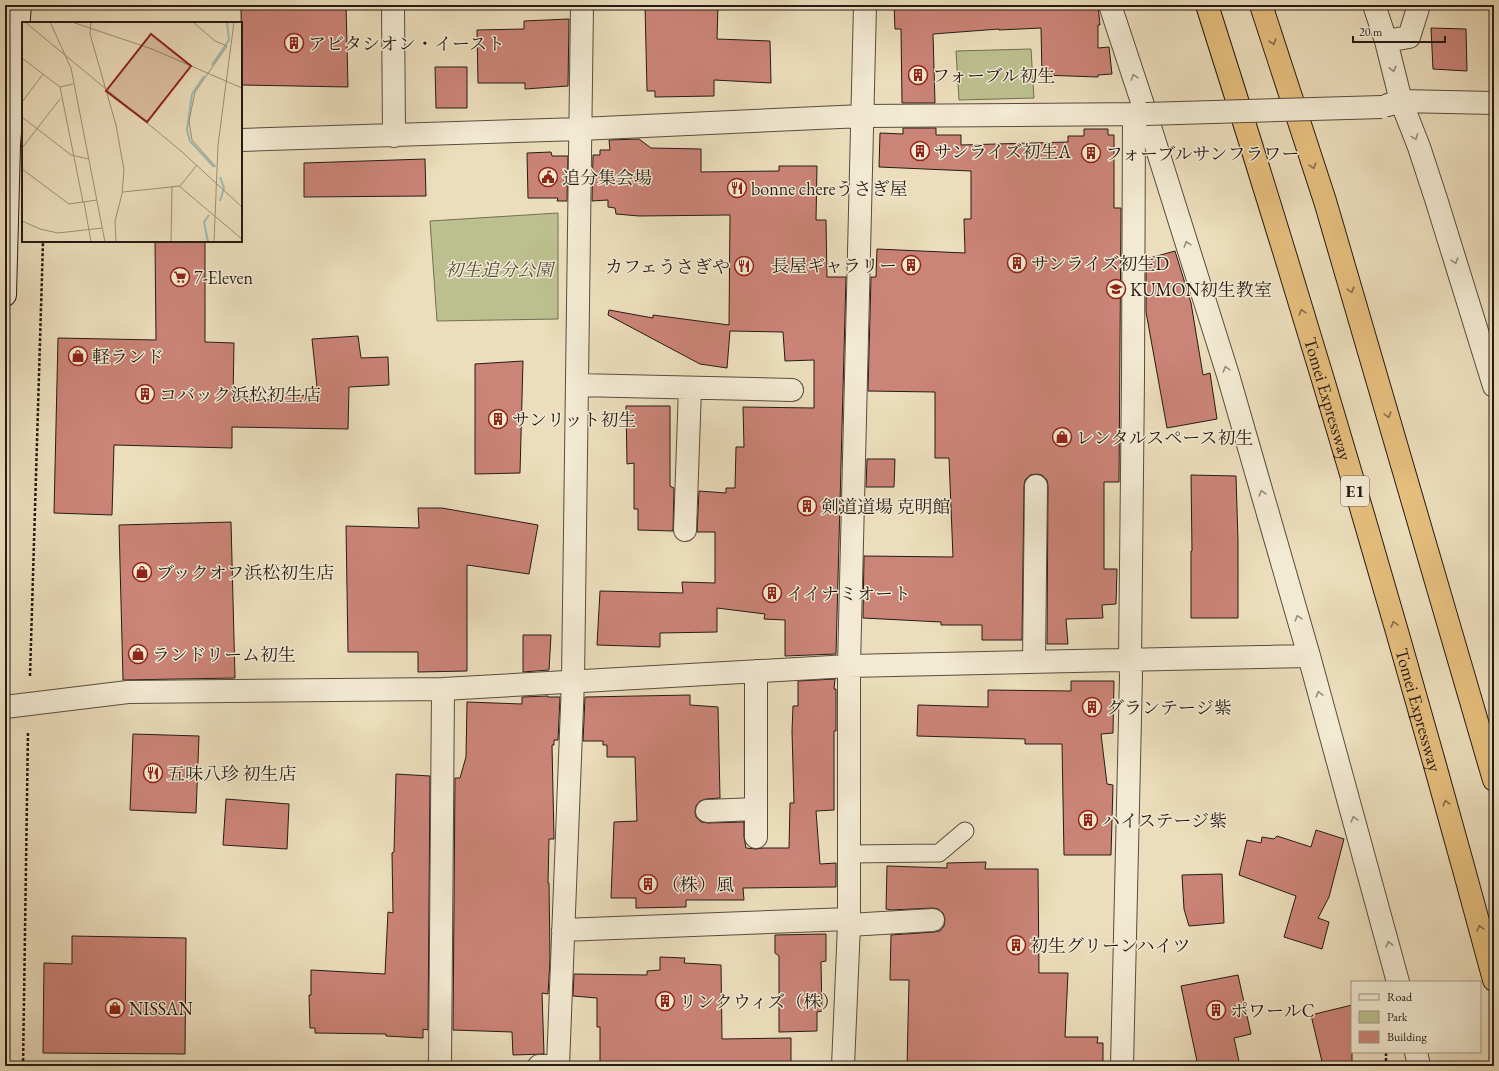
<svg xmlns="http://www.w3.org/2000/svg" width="1499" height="1071" viewBox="0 0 1499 1071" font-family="'EB Garamond','Noto Serif JP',serif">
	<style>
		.green { fill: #bcc08e; stroke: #716e52 }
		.building { fill: #cb8478; stroke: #261b15 }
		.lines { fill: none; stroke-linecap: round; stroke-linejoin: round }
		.lane-casing { stroke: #584c3f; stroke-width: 19 }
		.street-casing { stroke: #584c3f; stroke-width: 24 }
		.secondary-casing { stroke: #261b15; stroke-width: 24 }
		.highway-casing { stroke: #261b15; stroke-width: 24 }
		.path { stroke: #261b15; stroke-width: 2.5; stroke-dasharray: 3 2; stroke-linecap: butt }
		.lane { stroke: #f3ead3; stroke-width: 17 }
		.street { stroke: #f3ead3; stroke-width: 22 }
		.secondary { stroke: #f3ead3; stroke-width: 22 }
		.highway { stroke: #e6bf7e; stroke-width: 22 }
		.street-bridge-casing { stroke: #584c3f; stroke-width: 24; stroke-linecap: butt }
		.street-bridge { stroke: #f3ead3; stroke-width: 22 }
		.oneway { stroke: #866d4a }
		.oneway2 { stroke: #978d7e }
		.labels { text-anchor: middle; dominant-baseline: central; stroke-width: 3; stroke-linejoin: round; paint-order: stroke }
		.shield { fill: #f3ead3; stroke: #64594e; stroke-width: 1 }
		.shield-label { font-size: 17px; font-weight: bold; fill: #261b15 }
		.poi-label { font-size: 18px; fill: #261b15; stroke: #f3ead3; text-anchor: start }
		.park-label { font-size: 18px; font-style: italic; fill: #534d39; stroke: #f3ead3 }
		.street-label { font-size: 18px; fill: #261b15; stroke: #f3ead3 }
		.inset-river { fill: none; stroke: #9abbb7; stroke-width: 2 }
		.inset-road { fill: none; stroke: #9d9079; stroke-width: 1 }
		.view { fill: #8f2418; fill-opacity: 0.15; stroke: #8f2418; stroke-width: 2 }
		.inset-edge { fill: none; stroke: #261b15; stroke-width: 2 }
	</style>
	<rect width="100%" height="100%" fill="#ecdebc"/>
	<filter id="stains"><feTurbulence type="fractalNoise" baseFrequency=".005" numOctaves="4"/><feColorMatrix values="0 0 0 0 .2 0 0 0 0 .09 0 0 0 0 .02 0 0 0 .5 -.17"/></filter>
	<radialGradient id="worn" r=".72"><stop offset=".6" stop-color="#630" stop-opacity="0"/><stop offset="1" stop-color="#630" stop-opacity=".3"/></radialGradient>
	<path class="green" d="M1031 49 1034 98 959 100 956 51Z
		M558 213V319L437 321 430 221Z"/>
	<path class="building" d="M241 5H346L348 87 242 85Z
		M645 5H718L717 39 770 41 771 83 714 80V96L655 97V91H647Z
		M894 5H1098L1100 25H1098V48L1109 47 1112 74 1098 75V77L1042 75 1041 28 999 30V29L933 34 935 103H902L901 29H895Z
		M569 19 568 86 525 89V83H478L477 30 524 29V21Z
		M1431 28 1466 29 1467 71 1433 69Z
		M435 67H467V108H436Z
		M903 128H936V135H961V145L1068 142V136H1084V129H1108V135H1114V208H1121L1119 482H1104V569H1117L1116 604 1102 605 1103 618 1066 619 1068 644H1047L1048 486 1047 480 1042 475 1037 474 1030 475 1025 480 1024 486 1022 640H982V625H941V622L863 618 864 556 953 557 949 458H935V392L868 391 871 277H876L877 249 965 253 964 219H971V171L879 167 880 133 903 134Z
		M639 139 651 148 701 149V172L779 171V166H817L816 220H826L827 277H846L836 654 785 656V620L764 619 765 614 717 608V632L660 633V647L597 645 600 591 683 593 682 582 715 583V532H697L699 491 726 493V488H735L736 447H744L743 407 814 408V360L785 361 783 332 730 331 727 368 700 364 608 315 609 310 653 318V315L729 325 730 215 639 216 616 214 615 208 608 207V200L592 201 593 155H600V150H610L609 140Z
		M551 152 552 156H568L567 201H557L558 198H528L527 153Z
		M425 159 426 196 304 197V163Z
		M155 241H205V342L234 343 233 399 282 400 283 395 318 396 312 339 358 336 361 358 388 357 389 385 349 387 348 429 232 427V448L114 445 112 515 54 513 58 338 156 340Z
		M1175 251 1191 303 1203 375 1210 373 1217 419 1167 428 1146 312V259Z
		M523 361 520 473 475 474V364Z
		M626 406H670V486L674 488 673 531 638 530V509H634V463L627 464Z
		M867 459H895L894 487H866Z
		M1191 475 1236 476 1238 541V618H1191V551H1192Z
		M418 508H442L538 525 529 574 467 565V671L418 672V652H348L346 526 419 528Z
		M231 522 235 678 123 680 119 525Z
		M523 635H551L549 670 523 672Z
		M835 679 834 689H836V731H834V810L816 811 820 864 836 863V887L743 888 744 900H686V907L636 908V898H611L614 822 637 821 635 757H607V745H603V741H583L585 697 690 695V705L718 707 720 798 706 799 700 801 696 806 695 812 696 817 701 822 708 823 744 822V837L746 848 756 849 762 848H789L790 803H794L792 731 793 706H798V681Z
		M1071 681H1114L1113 733 1101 734 1107 784 1113 785 1111 855H1064L1062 744H1025V739L917 736 918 705 988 707V690L1071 691Z
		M548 696V697H560L558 740H554V745H552L554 839H549L548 883H549L550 960 548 994 542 993 544 1054 513 1055 512 1032 453 1030 455 778H460L466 757 467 702 522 704V697Z
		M133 734 199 736 196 813 130 810Z
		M396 774 430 776 428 1030 423 1029V1038L386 1036V1034L315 1033V1028H310L309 995H311V970L385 974 388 912 393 913 392 853 394 852Z
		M226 799 289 804 287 849 223 845Z
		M1316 830 1344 839 1329 897 1318 918 1329 922 1322 949 1284 937 1296 896 1239 875 1247 840 1261 843 1262 837 1274 839 1277 836 1311 847Z
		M986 862 985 869H1038L1039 973H1068L1065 1037H1098L1097 1043H1103V1066H907L909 980H890L891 935 934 932 940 931 944 926 945 919 943 913 938 909 933 908 891 910 886 909 887 866 947 868V863Z
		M1222 874 1224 923 1189 926 1184 909 1182 875Z
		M826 934V961L821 962 822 1011 817 1012V1031L779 1032V956L775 953V935Z
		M72 936 186 938 185 1054 43 1053 44 963 72 964Z
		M660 957 685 958 684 963 721 965 722 1039 791 1038V1066H600V1027H597V998L573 996 574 974 647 975V971L660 970Z
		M1238 975 1251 1034 1234 1038 1240 1066H1198L1181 986Z
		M1352 1005V1066H1323L1311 1015Z"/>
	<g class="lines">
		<defs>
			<path id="lane" d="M849 854 939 853 965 831"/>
			<path id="street" d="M393 5 394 136
				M1110 5 1146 114 1228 375 1309 656 1398 982
				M1374 5 1386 41 1401 101 1419 147 1437 202 1494 386
				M1386 41 1409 37 1419 5
				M1388 105 1401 101 1494 103
				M241 140 580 129 862 116 1146 114
				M577 385 792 390
				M685 530 690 388
				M1034 661 1036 486
				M756 671V837
				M5 707 128 692 443 689 849 666 1309 656
				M707 811 756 809
				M849 925 933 920
				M563 930 849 919
				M1416 1052 1419 1066
				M440 1066 443 689
				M539 1066H558
				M558 1066 573 681 582 5
				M843 1066 849 925V666L865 5
				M1122 1066 1131 675 1130 661 1133 378 1134 115"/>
			<path id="secondary" d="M5 295 9 145 20 5"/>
			<g id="highway">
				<path id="s1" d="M1207 5C1310 328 1406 653 1494 980"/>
				<path d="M1261 5 1325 201 1494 780"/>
			</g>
		</defs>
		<use href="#lane" class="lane-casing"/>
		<use href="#street" class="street-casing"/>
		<use href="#secondary" class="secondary-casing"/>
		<use href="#highway" class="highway-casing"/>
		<path class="path" d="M30 676 43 241
			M23 1066 28 731
			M1386 1066V1052"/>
		<use href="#lane" class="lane"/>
		<use href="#street" class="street"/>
		<use href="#secondary" class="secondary"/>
		<use href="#highway" class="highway"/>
		<defs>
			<path id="street-bridge" d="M1146 114 1382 107"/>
		</defs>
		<use href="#street-bridge" class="street-bridge-casing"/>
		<use href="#street-bridge" class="street-bridge"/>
	</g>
	<defs><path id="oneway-chevron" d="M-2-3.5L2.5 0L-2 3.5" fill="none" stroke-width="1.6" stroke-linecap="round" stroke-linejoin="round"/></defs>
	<g class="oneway">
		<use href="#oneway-chevron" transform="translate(1273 42) rotate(72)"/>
		<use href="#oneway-chevron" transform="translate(1313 166) rotate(72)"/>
		<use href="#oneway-chevron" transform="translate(1351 290) rotate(74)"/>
		<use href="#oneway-chevron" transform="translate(1302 312) rotate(-106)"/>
		<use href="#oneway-chevron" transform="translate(1388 415) rotate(74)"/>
		<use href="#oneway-chevron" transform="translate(1394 624) rotate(-106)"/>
		<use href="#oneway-chevron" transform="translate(1446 803) rotate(-105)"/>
		<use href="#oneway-chevron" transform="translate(1480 928) rotate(-105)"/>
	</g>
	<g class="oneway2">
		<use href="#oneway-chevron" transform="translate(1393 69) rotate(76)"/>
		<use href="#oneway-chevron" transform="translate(1134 77) rotate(-109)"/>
		<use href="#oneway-chevron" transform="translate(1415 137) rotate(69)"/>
		<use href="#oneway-chevron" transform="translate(1187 244) rotate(-107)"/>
		<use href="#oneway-chevron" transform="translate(1455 261) rotate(73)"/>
		<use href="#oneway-chevron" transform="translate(1226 369) rotate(-107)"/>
		<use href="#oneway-chevron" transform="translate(1262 493) rotate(-106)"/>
		<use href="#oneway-chevron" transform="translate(1298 618) rotate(-106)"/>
		<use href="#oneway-chevron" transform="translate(1319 694) rotate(-105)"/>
		<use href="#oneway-chevron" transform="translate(1354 819) rotate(-105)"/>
		<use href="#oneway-chevron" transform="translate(1389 944) rotate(-105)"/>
	</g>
	<defs>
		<symbol id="building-ring" viewBox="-11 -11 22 22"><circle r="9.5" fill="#f3ead3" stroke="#8f2418" stroke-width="1.5"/><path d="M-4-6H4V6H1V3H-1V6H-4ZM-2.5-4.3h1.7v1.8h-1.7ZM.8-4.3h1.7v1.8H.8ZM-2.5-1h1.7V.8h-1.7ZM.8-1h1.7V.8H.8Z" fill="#8f2418"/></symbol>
		<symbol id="civic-ring" viewBox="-11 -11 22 22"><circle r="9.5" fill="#f3ead3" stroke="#8f2418" stroke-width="1.5"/><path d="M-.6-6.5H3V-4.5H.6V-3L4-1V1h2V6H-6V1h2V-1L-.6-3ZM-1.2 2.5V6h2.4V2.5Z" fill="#8f2418"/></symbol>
		<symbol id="restaurant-ring" viewBox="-11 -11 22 22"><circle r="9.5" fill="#f3ead3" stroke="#8f2418" stroke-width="1.5"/><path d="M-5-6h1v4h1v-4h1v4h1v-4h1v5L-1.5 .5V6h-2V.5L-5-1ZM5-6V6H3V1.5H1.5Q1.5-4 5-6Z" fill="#8f2418"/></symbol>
		<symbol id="supermarket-ring" viewBox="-11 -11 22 22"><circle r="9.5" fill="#f3ead3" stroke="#8f2418" stroke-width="1.5"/><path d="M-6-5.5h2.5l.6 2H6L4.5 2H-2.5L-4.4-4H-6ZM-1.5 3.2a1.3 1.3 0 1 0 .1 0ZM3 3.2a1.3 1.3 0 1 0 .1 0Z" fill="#8f2418"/></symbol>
		<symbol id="school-ring" viewBox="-11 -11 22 22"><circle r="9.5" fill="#f3ead3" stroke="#8f2418" stroke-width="1.5"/><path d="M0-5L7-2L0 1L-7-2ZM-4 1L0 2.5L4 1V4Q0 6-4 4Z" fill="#8f2418"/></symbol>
		<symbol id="shop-ring" viewBox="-11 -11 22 22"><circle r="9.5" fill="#f3ead3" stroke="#8f2418" stroke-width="1.5"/><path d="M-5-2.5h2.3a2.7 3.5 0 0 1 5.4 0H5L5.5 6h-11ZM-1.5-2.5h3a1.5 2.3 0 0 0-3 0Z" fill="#8f2418"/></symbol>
	</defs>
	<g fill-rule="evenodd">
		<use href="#building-ring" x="283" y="32" width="22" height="22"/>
		<use href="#building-ring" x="907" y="64" width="22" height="22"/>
		<use href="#building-ring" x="909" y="140" width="22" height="22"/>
		<use href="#building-ring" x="1080" y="142" width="22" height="22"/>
		<use href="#civic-ring" x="537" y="166" width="22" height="22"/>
		<use href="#restaurant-ring" x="726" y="177" width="22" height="22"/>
		<use href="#building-ring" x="1006" y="252" width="22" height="22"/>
		<use href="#building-ring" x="900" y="254" width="22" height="22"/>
		<use href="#restaurant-ring" x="733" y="255" width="22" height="22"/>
		<use href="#supermarket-ring" x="169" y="266" width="22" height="22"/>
		<use href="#school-ring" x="1105" y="278" width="22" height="22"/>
		<use href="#shop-ring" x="67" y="345" width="22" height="22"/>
		<use href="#building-ring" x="134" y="383" width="22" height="22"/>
		<use href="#building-ring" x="487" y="408" width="22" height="22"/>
		<use href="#shop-ring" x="1051" y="426" width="22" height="22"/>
		<use href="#building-ring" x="796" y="495" width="22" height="22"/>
		<use href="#shop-ring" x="131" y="561" width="22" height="22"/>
		<use href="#building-ring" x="761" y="582" width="22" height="22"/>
		<use href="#shop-ring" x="127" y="643" width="22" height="22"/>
		<use href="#building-ring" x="1081" y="696" width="22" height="22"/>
		<use href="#restaurant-ring" x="142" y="762" width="22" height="22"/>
		<use href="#building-ring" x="1077" y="809" width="22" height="22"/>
		<use href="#building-ring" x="637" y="873" width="22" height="22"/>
		<use href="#building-ring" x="1005" y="934" width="22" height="22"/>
		<use href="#building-ring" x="654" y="990" width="22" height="22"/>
		<use href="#shop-ring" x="104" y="997" width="22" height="22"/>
		<use href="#building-ring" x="1205" y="999" width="22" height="22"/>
	</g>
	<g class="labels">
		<rect class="shield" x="1341" y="476" width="28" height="30" rx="3"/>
		<g class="shield-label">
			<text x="1355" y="491">E1</text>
		</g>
		<g class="poi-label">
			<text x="308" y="43">アビタシオン・イースト</text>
			<text x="932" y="75">フォーブル初生</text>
			<text x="934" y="151">サンライズ初生A</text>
			<text x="1105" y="153">フォーブルサンフラワー</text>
			<text x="562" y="177">追分集会場</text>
			<text x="751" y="188">bonne chereうさぎ屋</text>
			<text x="1031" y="263">サンライズ初生D</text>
			<text x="897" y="265" text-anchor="end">長屋ギャラリー</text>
			<text x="730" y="266" text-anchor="end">カフェうさぎや</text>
			<text x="194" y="277">7-Eleven</text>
			<text x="1130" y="289">KUMON初生教室</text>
			<text x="92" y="356">軽ランド</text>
			<text x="159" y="394">コバック浜松初生店</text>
			<text x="512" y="419">サンリット初生</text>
			<text x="1076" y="437">レンタルスペース初生</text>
			<text x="821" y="506">剣道道場 克明館</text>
			<text x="156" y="572">ブックオフ浜松初生店</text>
			<text x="786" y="593">イイナミオート</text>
			<text x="152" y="654">ランドリーム初生</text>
			<text x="1106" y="707">グランテージ紫</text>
			<text x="167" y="773">五味八珍 初生店</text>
			<text x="1102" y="820">ハイステージ紫</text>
			<text x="662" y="884">（株）風</text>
			<text x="1030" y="945">初生グリーンハイツ</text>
			<text x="679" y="1001">リンクウィズ（株）</text>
			<text x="129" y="1008">NISSAN</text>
			<text x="1230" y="1010">ポワールC</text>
		</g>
		<g class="park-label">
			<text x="499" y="269">初生追分公園</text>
		</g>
		<g class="street-label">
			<text stroke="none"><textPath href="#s1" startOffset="412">Tomei Expressway</textPath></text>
			<text stroke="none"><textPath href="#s1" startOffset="736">Tomei Expressway</textPath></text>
		</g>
	</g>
	<g transform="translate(22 22)">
		<rect width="220" height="220" fill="#ecdebc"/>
		<path class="inset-river" d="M190 43 207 18 205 0M182 54 170 72 165 108 168 119 192 145M198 179 202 166 198 155M186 220 182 200 187 193"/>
		<path class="inset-road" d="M3 0 159 129 220 185M28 0 49 46 83 220M50 0 130 27 220 66M69 0 68 12 94 103 102 148 100 172 93 199 94 220M171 0 193 19 205 24M0 36 38 65 61 180M38 65 51 62M0 80 21 52M0 95 49 133 67 137M0 126 38 77M194 145 170 118 167 99 173 70 205 24M0 147 47 182 75 178M157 164 220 217M101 170 158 164 175 143M62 180 69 220M0 199 18 207 36 211 80 206M149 220 150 165M192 220 196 123 212 0"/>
		<path class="view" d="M129 12 169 44 125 100 84 69Z"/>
		<rect width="220" height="220" class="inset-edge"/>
	</g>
	<rect width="1499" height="1071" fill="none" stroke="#ecdebc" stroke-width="20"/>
	<rect x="6" y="6" width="1487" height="1059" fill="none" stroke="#261b15" stroke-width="2"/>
	<rect x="10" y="10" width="1479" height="1051" fill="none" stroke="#261b15"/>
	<rect x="1351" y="981" width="130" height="72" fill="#f3ead3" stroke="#a19787"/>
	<rect x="1359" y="994" width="20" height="6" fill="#f3ead3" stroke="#a19787"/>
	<text x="1387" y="1001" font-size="12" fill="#261b15">Road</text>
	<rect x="1359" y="1011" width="20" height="12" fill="#bcc08e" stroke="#a19787"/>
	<text x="1387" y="1021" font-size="12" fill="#261b15">Park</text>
	<rect x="1359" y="1031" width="20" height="12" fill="#cb8478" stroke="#a19787"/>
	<text x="1387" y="1041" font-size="12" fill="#261b15">Building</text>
	<path d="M1353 36v6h92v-6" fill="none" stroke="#261b15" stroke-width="2"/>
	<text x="1359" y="36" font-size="12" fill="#261b15" stroke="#f3ead3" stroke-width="3" paint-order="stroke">20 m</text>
	<rect width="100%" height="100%" filter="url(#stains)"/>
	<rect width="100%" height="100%" fill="url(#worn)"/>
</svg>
